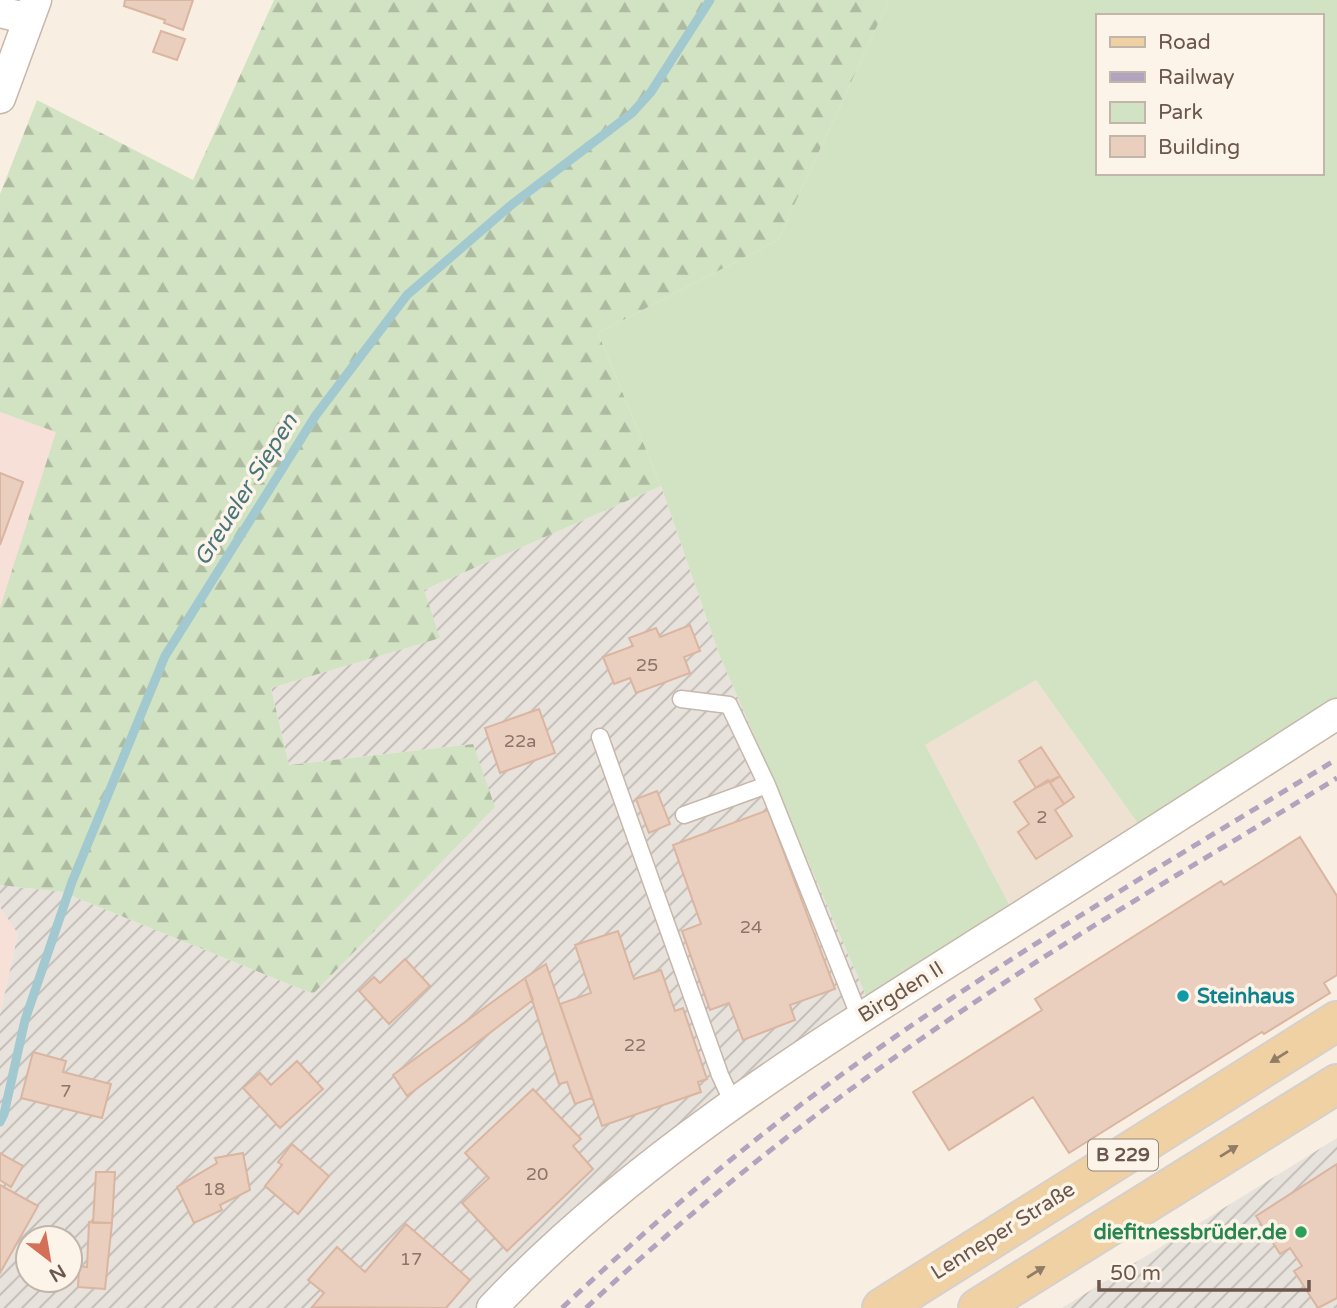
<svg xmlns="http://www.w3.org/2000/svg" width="1337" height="1308" viewBox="0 0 1337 1308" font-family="'Varela Round',sans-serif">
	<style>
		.residential { fill: #efe1d2 }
		.commercial { fill: #f7e0d7 }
		.industrial { fill: url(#industrial-furrows); fill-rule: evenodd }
		.green { fill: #d1e3c3; fill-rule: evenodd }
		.forest { fill: url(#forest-firs) }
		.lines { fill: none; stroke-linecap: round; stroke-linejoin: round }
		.stream { stroke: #a2c9cf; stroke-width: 9 }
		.building { fill: #eacebe; stroke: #dab5a0; stroke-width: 2 }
		.lane-casing { stroke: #c7b7ab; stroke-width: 19 }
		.street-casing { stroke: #c7b7ab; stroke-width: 33 }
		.primary-casing { stroke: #d6d0cd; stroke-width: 42 }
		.lane { stroke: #fff; stroke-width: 16 }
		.street { stroke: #fff; stroke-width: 30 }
		.primary { stroke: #efd1a3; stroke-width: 38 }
		.rail { stroke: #b2a3bf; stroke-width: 5; stroke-dasharray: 10 7; stroke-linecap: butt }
		.oneway { fill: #937c66 }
		.culture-dot { fill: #0f9aa8; stroke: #fcf4e8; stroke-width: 2.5 }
		.leisure-dot { fill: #2e9e5b; stroke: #fcf4e8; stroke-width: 2.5 }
		.labels { text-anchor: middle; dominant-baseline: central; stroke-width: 7; stroke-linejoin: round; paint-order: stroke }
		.number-label { font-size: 18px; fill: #8c7568 }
		.shield { fill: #fcf4e8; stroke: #97867b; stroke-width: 2 }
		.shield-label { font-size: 19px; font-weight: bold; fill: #6c574c }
		.street-label { font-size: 21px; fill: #6c574c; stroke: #fcf4e8 }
		.culture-label { font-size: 21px; font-weight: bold; fill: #0d838f; stroke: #fcf4e8; text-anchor: start }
		.leisure-label { font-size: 21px; font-weight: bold; fill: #27864d; stroke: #fcf4e8; text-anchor: end }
		.water-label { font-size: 23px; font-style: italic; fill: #4a757d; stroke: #fcf4e8 }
	</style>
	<defs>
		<pattern id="industrial-furrows" width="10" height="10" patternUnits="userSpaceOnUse" patternTransform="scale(1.75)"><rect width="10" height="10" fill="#e8e2dd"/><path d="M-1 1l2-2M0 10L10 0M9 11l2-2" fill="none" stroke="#c0bab5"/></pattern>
		<pattern id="forest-firs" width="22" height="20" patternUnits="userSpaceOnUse" patternTransform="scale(1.75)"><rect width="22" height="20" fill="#d1e3c3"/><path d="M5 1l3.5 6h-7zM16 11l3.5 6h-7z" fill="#aebba1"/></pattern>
	</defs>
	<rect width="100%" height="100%" fill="#f8efe2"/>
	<path class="residential" d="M1036 680 1141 828 1011 908 924 745Z"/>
	<path class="commercial" d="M0 412 57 431 0 608Z
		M0 907 18 934 0 1015Z"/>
	<path class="industrial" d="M661 486 719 654 867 998 720 1095 609 1182 479 1308H0V1015L18 934 0 907V885L62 892 313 994 473 744 289 765 271 688 439 638 424 590ZM28 1238H70V1280H28Z
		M1337 1138V1308H1062Z"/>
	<path class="green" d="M889 0H1337V707L1141 828 1036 680 925 745 1011 908 867 998 719 654 661 486 598 333 778 240ZM1097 16H1321V173H1097Z"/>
	<path class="forest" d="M274 0H889L778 240 598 333 661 486 424 590 440 638 271 688 289 765 473 744 495 807 313 994 62 892 0 885V608L56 432 0 412V194L37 100 193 180Z"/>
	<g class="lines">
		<path class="stream" d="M0 1122 4 1114 25 1020 72 882 165 656 316 415 407 295 510 206 632 113 651 92 710 0"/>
	</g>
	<path class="building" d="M125 0H193L183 30 164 23 165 20 124 6Z
		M161 31 185 39 177 60 153 52Z
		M0 473 23 482 0 545Z
		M690 625 700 651 684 657 690 673 636 693 630 678 614 684 603 657 633 646 629 638 656 628 660 637Z
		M539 709 555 753 500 773 485 728Z
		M1041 747 1060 776 1036 788 1019 761Z
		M1060 776 1074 797 1064 804 1050 783Z
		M1048 780 1064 804 1055 810 1072 836 1036 859 1018 832 1029 824 1014 802Z
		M657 791 670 824 649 833 636 799Z
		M768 810 835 989 790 1005 795 1020 743 1040 729 1003 710 1010 682 931 701 924 673 845Z
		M1300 837 1337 896V975L1324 983 1330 993 1264 1034 1262 1032 1069 1153 1033 1097 949 1150 913 1092 1042 1010 1035 999 1221 881 1224 885Z
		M618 931 634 979 661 970 675 1011 683 1008 707 1079 698 1082 701 1092 602 1126 560 1004 591 993 575 945Z
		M405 959 430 986 389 1024 359 991 374 977 380 983Z
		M546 964 592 1098 575 1104 567 1082 559 1084 525 978Z
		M525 978 533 1000 407 1096 393 1075Z
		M33 1052 66 1061 63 1072 111 1084 102 1118 21 1098Z
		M297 1061 323 1089 280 1128 243 1088 260 1073 271 1085Z
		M533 1089 581 1139 573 1146 593 1169 507 1251 462 1203 489 1178 465 1153Z
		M292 1144 329 1176 298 1214 265 1186 282 1165 278 1162Z
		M0 1153 23 1166 11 1187 0 1180Z
		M243 1153 250 1190 220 1205 222 1210 194 1223 177 1187 217 1163 215 1158Z
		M1337 1164V1298L1318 1308 1294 1271 1302 1266 1290 1248 1280 1254 1256 1216Z
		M96 1172H115L112 1223H93Z
		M0 1185 38 1206 0 1273Z
		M89 1222 112 1223 105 1289 78 1287 79 1266 87 1267Z
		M406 1224 470 1280 446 1308 312 1307 324 1293 308 1280 337 1247 365 1272Z"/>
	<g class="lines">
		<defs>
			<path id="lane" d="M681 699 729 705 767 785 860 1018
				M600 737 720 1075 733 1103
				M684 815 767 785"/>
			<path id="street" d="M0 12 29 19
				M0 98 36 0
				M492 1308C634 1158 812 1048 985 939 1103 865 1220 789 1337 714"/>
			<path id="primary" d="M882 1308 1337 1021
				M978 1308 1337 1084"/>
		</defs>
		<use href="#lane" class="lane-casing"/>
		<use href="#street" class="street-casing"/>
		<use href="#primary" class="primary-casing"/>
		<use href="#lane" class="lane"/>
		<use href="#street" class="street"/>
		<use href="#primary" class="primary"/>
		<path class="rail" d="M562 1308C655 1221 752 1138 855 1065 1010 954 1175 858 1337 759
			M586 1308C723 1180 873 1067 1030 966 1131 901 1235 841 1337 778"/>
	</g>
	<defs><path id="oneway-solid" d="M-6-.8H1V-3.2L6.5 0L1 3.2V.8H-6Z" transform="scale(1.75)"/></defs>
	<g class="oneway">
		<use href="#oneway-solid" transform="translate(1279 1057) rotate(148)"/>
		<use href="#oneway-solid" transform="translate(1229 1151) rotate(-32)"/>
		<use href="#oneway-solid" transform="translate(1036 1272) rotate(-32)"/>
	</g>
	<circle class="culture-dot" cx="1183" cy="996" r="7"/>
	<circle class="leisure-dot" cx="1301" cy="1232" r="7"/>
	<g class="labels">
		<g class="number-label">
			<text x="647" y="665">25</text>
			<text x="520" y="741">22a</text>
			<text x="1042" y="817">2</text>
			<text x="751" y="927">24</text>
			<text x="635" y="1045">22</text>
			<text x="66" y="1091">7</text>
			<text x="537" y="1174">20</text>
			<text x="214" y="1189">18</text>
			<text x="411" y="1259">17</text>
		</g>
		<rect class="shield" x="1088" y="1139.5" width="70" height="31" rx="5"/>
		<g class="shield-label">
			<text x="1123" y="1155">B 229</text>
		</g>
		<g class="street-label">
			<text transform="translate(901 992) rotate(-32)">Birgden II</text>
			<text transform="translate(1003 1231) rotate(-32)">Lenneper Straße</text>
		</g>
		<g class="culture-label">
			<text x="1197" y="996">Steinhaus</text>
		</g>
		<g class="leisure-label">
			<text x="1287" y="1232">diefitnessbrüder.de</text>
		</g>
		<g class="water-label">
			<text transform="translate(246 490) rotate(-58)">Greueler Siepen</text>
		</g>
	</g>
	<rect x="1096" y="14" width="228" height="161" fill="#fcf4e8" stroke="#c2b5aa" stroke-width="2"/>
	<rect x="1110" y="37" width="35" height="10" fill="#efd1a3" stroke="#c2b5aa" stroke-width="2"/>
	<text x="1158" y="49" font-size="21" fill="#6c574c">Road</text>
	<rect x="1110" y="72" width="35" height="10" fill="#b2a3bf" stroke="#c2b5aa" stroke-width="2"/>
	<text x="1158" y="84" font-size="21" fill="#6c574c">Railway</text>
	<rect x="1110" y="102" width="35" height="21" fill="#d1e3c3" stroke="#c2b5aa" stroke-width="2"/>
	<text x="1158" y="119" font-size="21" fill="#6c574c">Park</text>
	<rect x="1110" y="136" width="35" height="21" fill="#eacebe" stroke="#c2b5aa" stroke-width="2"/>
	<text x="1158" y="154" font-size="21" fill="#6c574c">Building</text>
	<g transform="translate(49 1259) rotate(149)"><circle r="33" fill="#fcf4e8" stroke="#c2b5aa" stroke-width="2"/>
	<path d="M0-5L12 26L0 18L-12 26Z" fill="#d37057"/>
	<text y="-10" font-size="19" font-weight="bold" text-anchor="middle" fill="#6c574c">N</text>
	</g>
	<path d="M1099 1280v10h210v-10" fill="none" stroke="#6c574c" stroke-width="3.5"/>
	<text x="1110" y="1280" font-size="21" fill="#6c574c" stroke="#fcf4e8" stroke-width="5" paint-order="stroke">50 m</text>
</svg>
